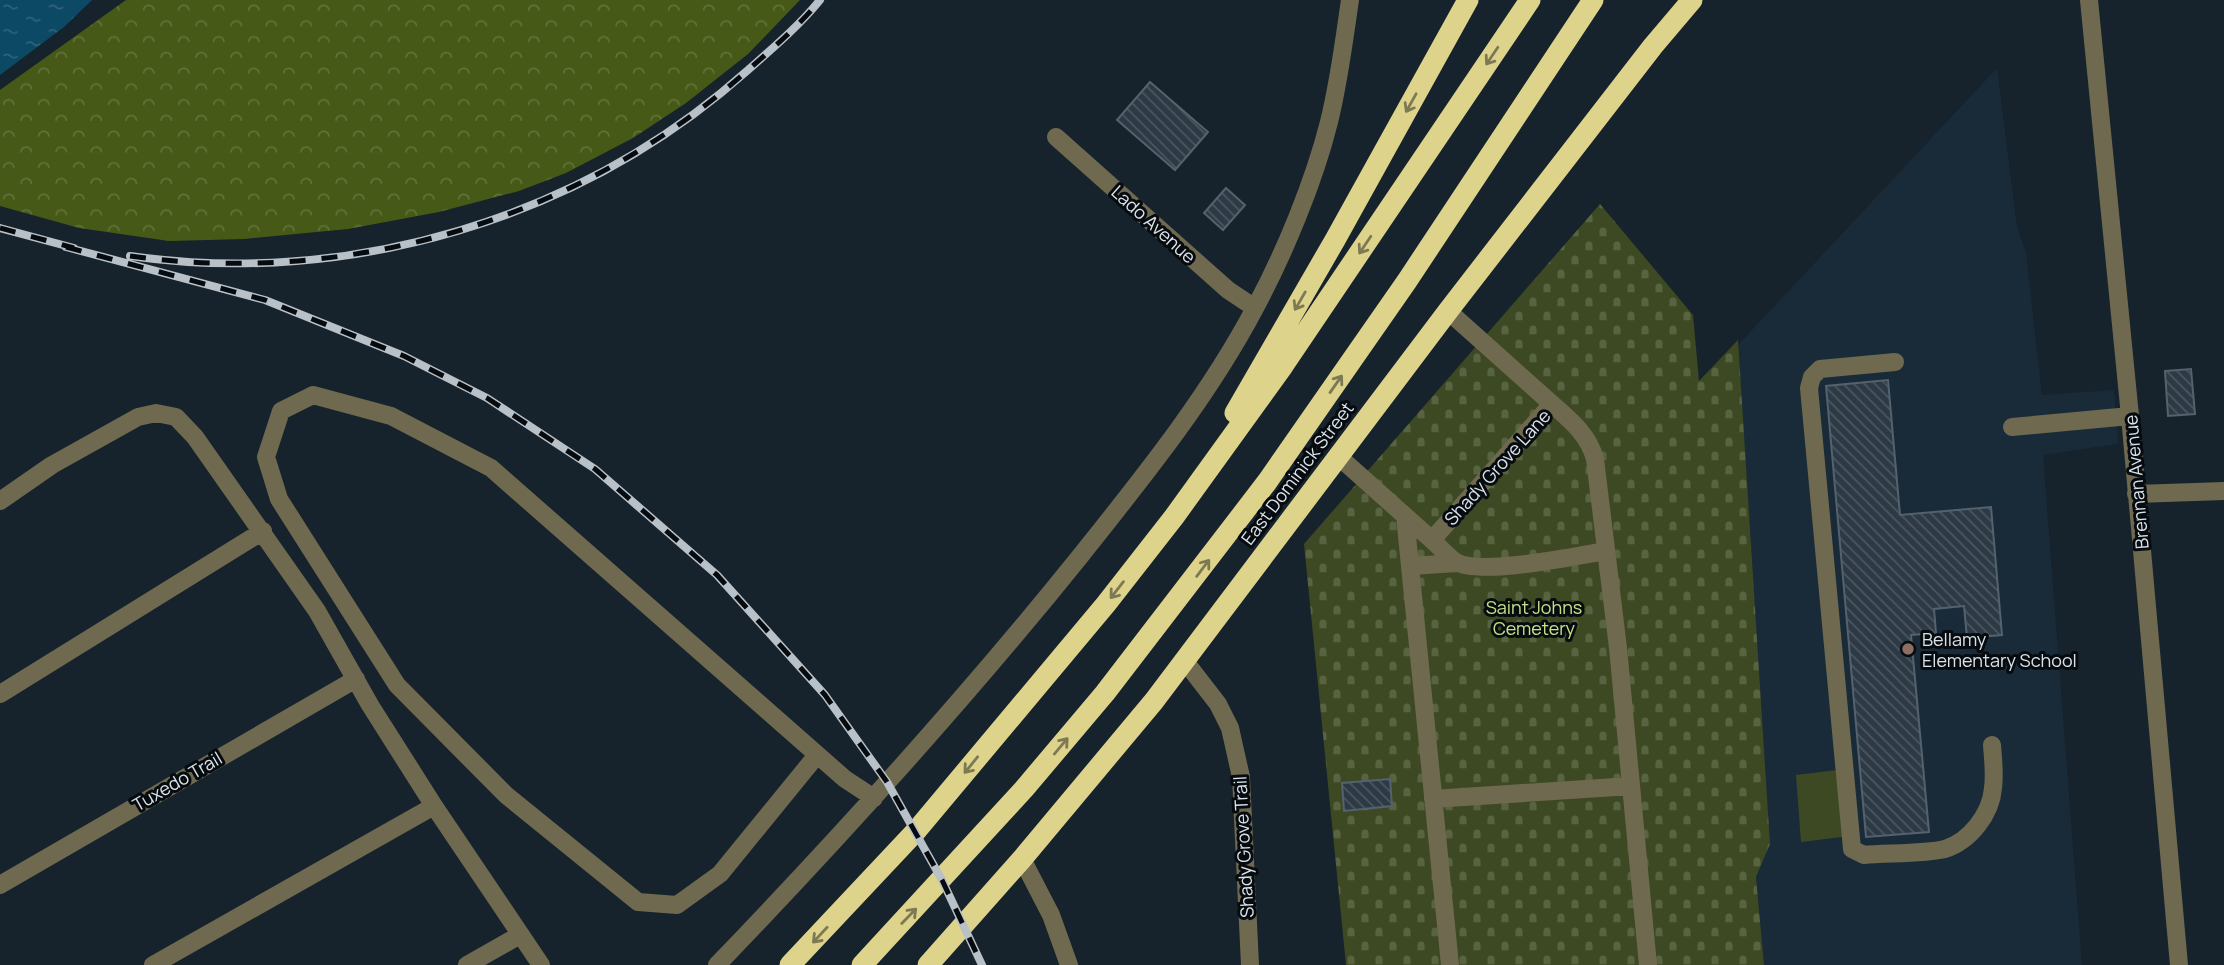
<svg xmlns="http://www.w3.org/2000/svg" width="2224" height="965" viewBox="0 0 2224 965" font-family="Manrope,sans-serif">
	<style>
		.built { fill: #192b39 }
		.grass { fill: #3d4922 }
		.forest { fill: url(#forest-crowns) }
		.cemetery { fill: url(#cemetery-stones) }
		.water { fill: url(#water-ripples) }
		.building { fill: url(#building-back-hatch); stroke: #54626d; stroke-width: 2 }
		.lines { fill: none; stroke-linecap: round; stroke-linejoin: round }
		.minor { stroke: #6f6a4f; stroke-width: 18 }
		.highway { stroke: #ded38b; stroke-width: 21 }
		.rail-casing { stroke: #b8c0c8; stroke-width: 8 }
		.rail { stroke: #060b0f; stroke-width: 5; stroke-dasharray: 16; stroke-linecap: butt }
		.oneway { stroke: #7d7953 }
		.education-dot { fill: #8d6e63; stroke: #060b0f; stroke-width: 2.5 }
		.labels { text-anchor: middle; dominant-baseline: central; stroke-width: 6; stroke-linejoin: round; paint-order: stroke }
		.street-label { font-size: 18px; fill: #dbe3ea; stroke: #060b0f }
		.park-label { font-size: 18px; fill: #c5e286; stroke: #060b0f }
		.poi-label { font-size: 18px; fill: #dbe3ea; stroke: #060b0f; text-anchor: start }
	</style>
	<defs>
		<pattern id="forest-crowns" width="20" height="18" patternUnits="userSpaceOnUse" patternTransform="scale(1.75)"><rect width="20" height="18" fill="#475917"/><path d="M2 6a3 3 0 1 1 6 0M12 15a3 3 0 1 1 6 0" fill="none" stroke="#617139"/></pattern>
		<pattern id="cemetery-stones" width="16" height="16" patternUnits="userSpaceOnUse" patternTransform="scale(1.75)"><rect width="16" height="16" fill="#3d4922"/><path d="M2 7V4a2 2 0 0 1 4 0v3zM10 15v-3a2 2 0 0 1 4 0v3z" fill="#586342"/></pattern>
		<pattern id="water-ripples" width="26" height="14" patternUnits="userSpaceOnUse" patternTransform="scale(1.75)"><rect width="26" height="14" fill="#0c4964"/><path d="M2 4q2-2 4 0t4 0M15 11q2-2 4 0t4 0" fill="none" stroke="#2f637a"/></pattern>
		<pattern id="building-back-hatch" width="6" height="6" patternUnits="userSpaceOnUse" patternTransform="scale(1.75)"><rect width="6" height="6" fill="#2d3a45"/><path d="M-1 5l2 2M0 0l6 6M5-1l2 2" fill="none" stroke="#4b5660"/></pattern>
	</defs>
	<rect width="100%" height="100%" fill="#16222c"/>
	<path class="built" d="M1997 68 2017 227 2026 252 2042 395 2114 390 2118 444 2043 455 2082 965H1764L1756 877 1770 844 1738 345Z"/>
	<path class="grass" d="M1837 770 1842 837 1801 842 1796 775Z"/>
	<path class="forest" d="M126 0H800L748 54 686 103 633 138 566 173 519 191 439 212 348 229 244 239 169 241 79 228 0 206V90Z"/>
	<path class="cemetery" d="M1600 204 1693 315 1699 381 1738 340 1770 844 1756 877 1764 965H1346L1304 544Z"/>
	<path class="water" d="M0 0H92L64 27 0 75Z"/>
	<path class="building" d="M1150 82 1208 132 1175 170 1117 120Z
		M1226 188 1245 205 1223 230 1204 213Z
		M2191 369 2195 414 2168 416 2165 371Z
		M1888 380 1900 515 1991 507 2002 635 1967 638 1964 606 1934 609 1936 633 1911 635 1929 832 1866 837 1826 386Z
		M1390 779 1392 806 1344 811 1342 783Z"/>
	<g class="lines">
		<path class="minor" d="M2089 0 2130 416 2179 965
			M1056 137 1228 290 1255 308
			M1895 362 1820 369 1812 377 1809 388 1852 849 1864 855C1886 853 1925 854 1945 849 1970 841 1991 814 1993 788 1995 774 1993 759 1992 745
			M1552 404C1571 421 1588 434 1595 459L1618 648 1648 965
			M2012 427 2130 416
			M1338 456 1432 540 1552 404 1448 311
			M2136 494 2224 491
			M0 501 52 465 138 417 156 413 176 417 195 437 317 611 370 705 434 806 541 965
			M1405 516 1450 965
			M1432 540C1440 547 1448 557 1456 562 1481 576 1576 556 1606 551
			M1410 566 1457 563
			M1184 660 1218 704 1230 728 1241 777 1250 965
			M0 694 263 531
			M817 755 720 874 677 905 638 902 506 795 397 685 279 499 266 457 281 411 313 395 391 416 491 468 845 779 874 798
			M1433 799 1631 786
			M1022 859 1051 915 1069 965
			M0 885 356 679
			M153 965 434 806
			M467 965 520 935
			M717 965C844 833 967 697 1082 554 1144 476 1208 397 1255 308 1284 254 1314 182 1329 122 1339 82 1344 41 1350 0"/>
		<path class="highway" d="M1235 413 1335 240 1468 0
			M790 965 916 831 1106 604 1174 517 1283 366 1530 0
			M862 965 1024 789 1105 693 1267 482 1407 281 1593 0
			M928 965 1022 859 1154 701 1448 311 1653 46 1692 0"/>
		<defs>
			<path id="rail" d="M0 228 74 248
				M66 247 265 300 404 356 487 398 595 469 717 575 825 695 887 782 942 880 982 965
				M130 256C351 287 581 219 748 70 773 48 799 26 820 0"/>
		</defs>
		<use href="#rail" class="rail-casing"/>
		<use href="#rail" class="rail"/>
	</g>
	<defs><path id="oneway-shaft" d="M-6 0H5M1.5-3L5.5 0L1.5 3" fill="none" stroke-width="1.6" stroke-linecap="round" stroke-linejoin="round" transform="scale(1.75)"/></defs>
	<g class="oneway">
		<use href="#oneway-shaft" transform="translate(1492 56) rotate(124)"/>
		<use href="#oneway-shaft" transform="translate(1411 103) rotate(119)"/>
		<use href="#oneway-shaft" transform="translate(1365 245) rotate(124)"/>
		<use href="#oneway-shaft" transform="translate(1300 301) rotate(120)"/>
		<use href="#oneway-shaft" transform="translate(1336 384) rotate(-55)"/>
		<use href="#oneway-shaft" transform="translate(1203 568) rotate(-53)"/>
		<use href="#oneway-shaft" transform="translate(1117 590) rotate(128)"/>
		<use href="#oneway-shaft" transform="translate(1061 746) rotate(-50)"/>
		<use href="#oneway-shaft" transform="translate(971 765) rotate(129)"/>
		<use href="#oneway-shaft" transform="translate(909 916) rotate(-46)"/>
		<use href="#oneway-shaft" transform="translate(820 935) rotate(133)"/>
	</g>
	<circle class="education-dot" cx="1908" cy="649" r="7"/>
	<g class="labels">
		<g class="street-label">
			<text transform="translate(1154 224) rotate(42)">Lado Avenue</text>
			<text transform="translate(1497 467) rotate(-48)">Shady Grove Lane</text>
			<text transform="translate(1297 473) rotate(-53)">East Dominick Street</text>
			<text transform="translate(2136 482) rotate(-95)">Brennan Avenue</text>
			<text transform="translate(177 781) rotate(-30)">Tuxedo Trail</text>
			<text transform="translate(1243 847) rotate(-93)">Shady Grove Trail</text>
		</g>
		<g class="park-label">
			<text x="1534" y="607">Saint Johns<tspan x="1534" dy="21">Cemetery</tspan></text>
		</g>
		<g class="poi-label">
			<text x="1922" y="639">Bellamy<tspan x="1922" dy="21">Elementary School</tspan></text>
		</g>
	</g>
</svg>
